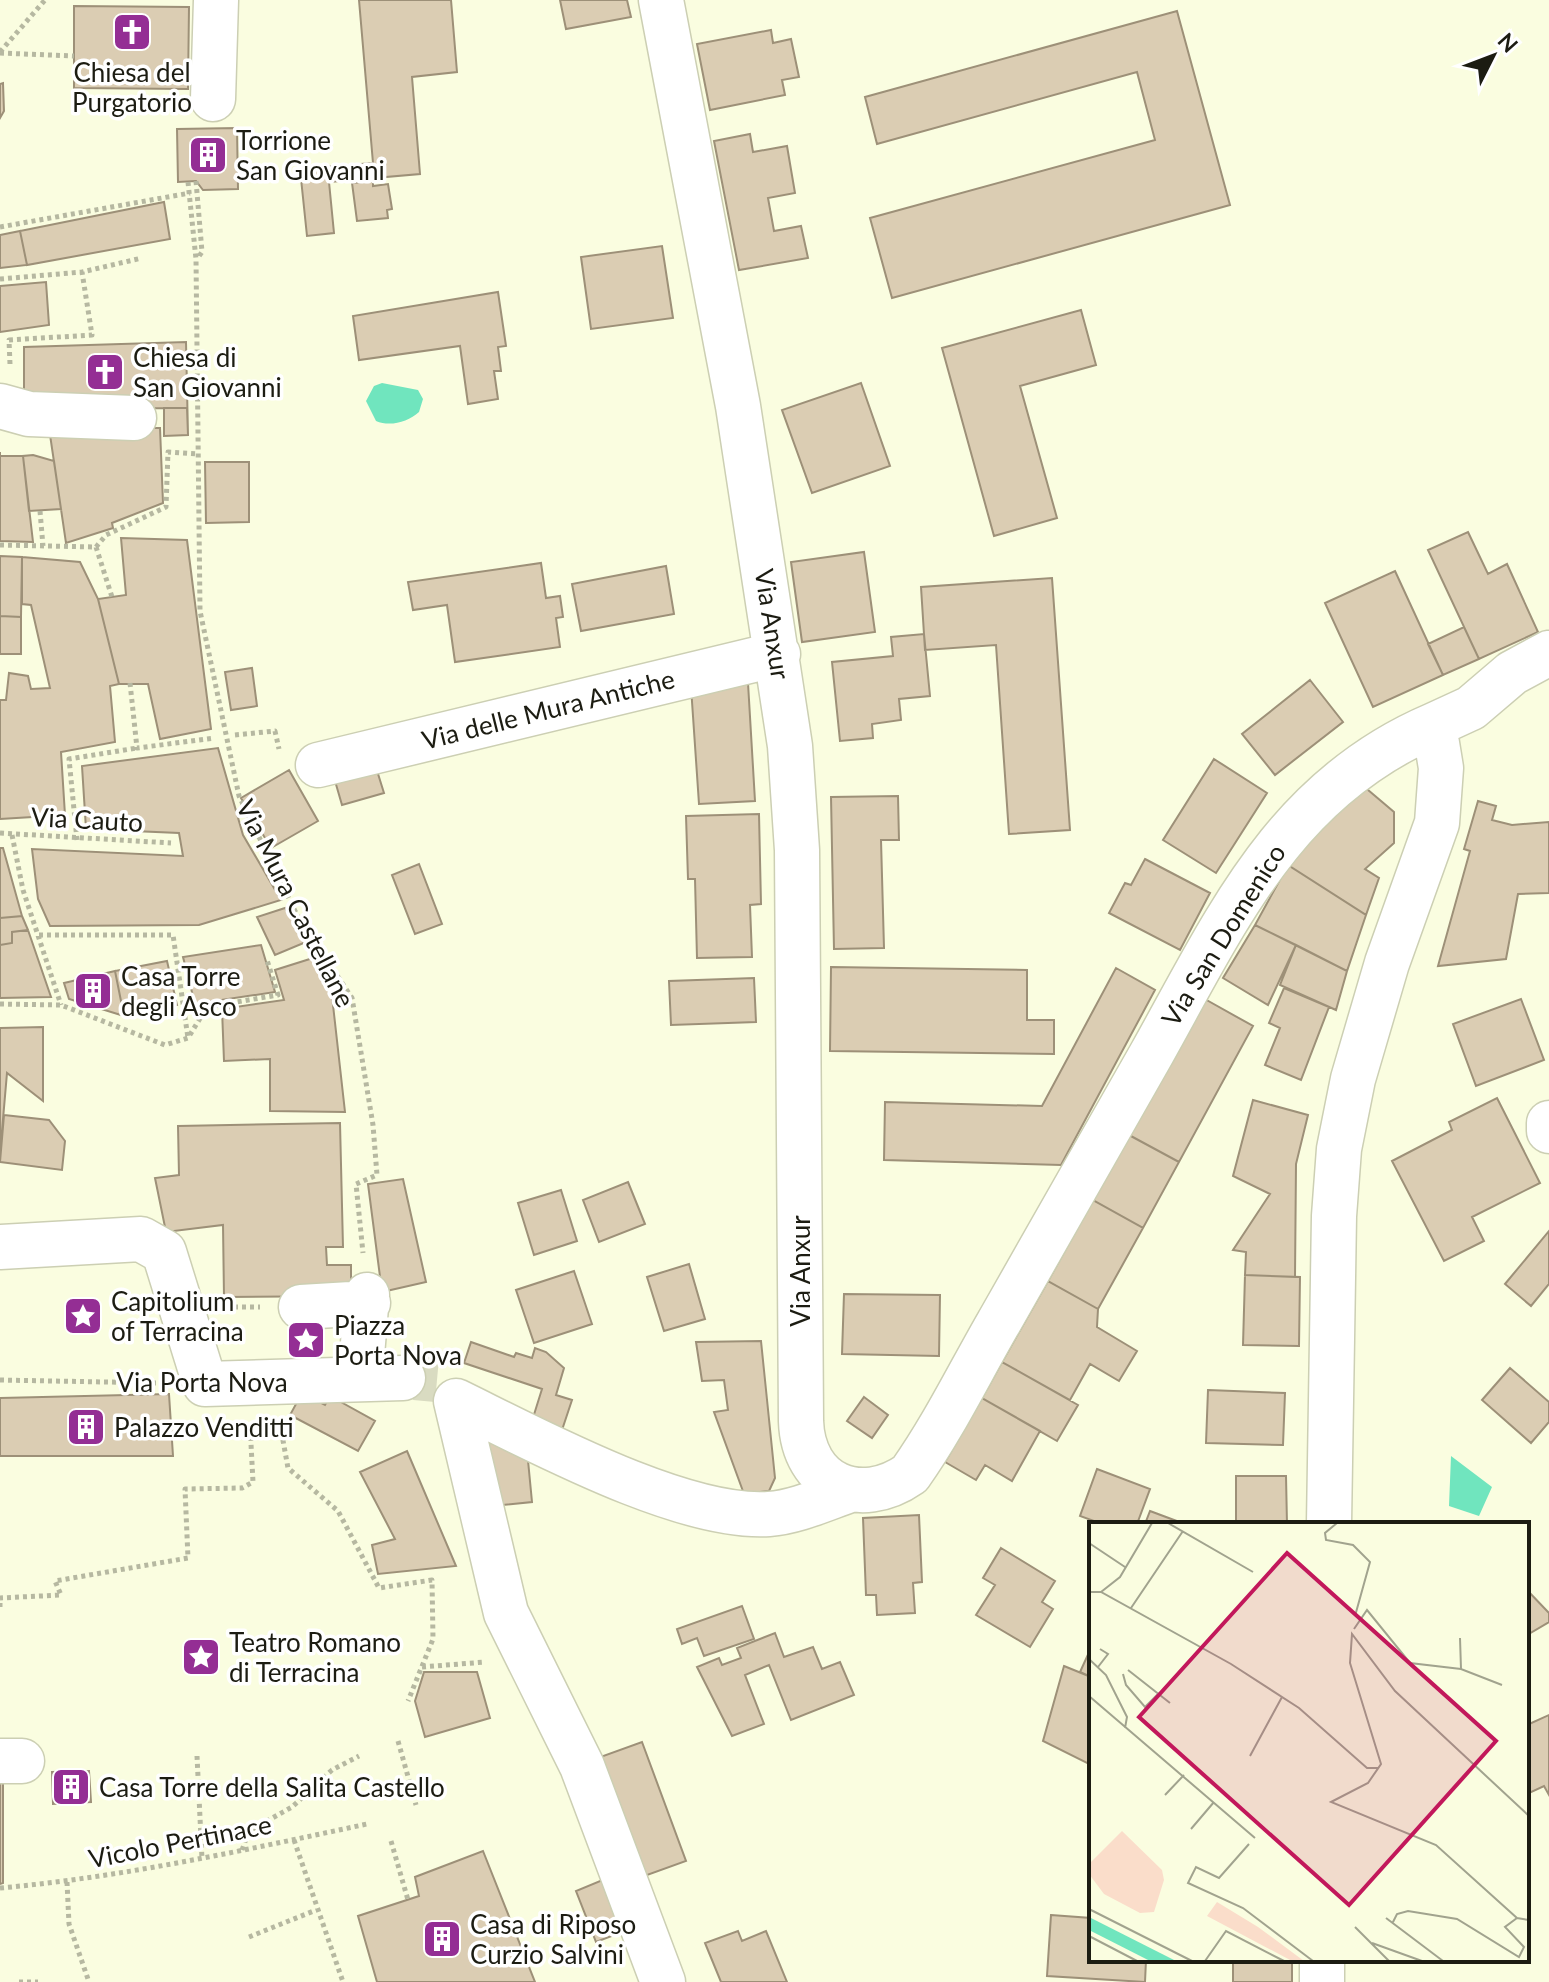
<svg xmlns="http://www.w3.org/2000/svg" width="1549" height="1982" viewBox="0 0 1549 1982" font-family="Lato,sans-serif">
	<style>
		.water { fill: #70e5be }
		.building { fill: #dbcdb3; stroke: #9d9078; stroke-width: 2 }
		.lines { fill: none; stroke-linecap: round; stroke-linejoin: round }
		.minor-tunnel { stroke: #d9dbc1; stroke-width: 44; stroke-dasharray: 44 22; stroke-linecap: butt }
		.minor-casing { stroke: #cccfb3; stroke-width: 47 }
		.path { stroke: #b6b8a1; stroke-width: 5; stroke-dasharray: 4 4; stroke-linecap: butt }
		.minor { stroke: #fff; stroke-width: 44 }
		.labels { text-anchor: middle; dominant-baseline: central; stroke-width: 7; stroke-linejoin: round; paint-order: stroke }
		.poi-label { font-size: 26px; fill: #1c1c12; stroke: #fff; text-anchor: start }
		.street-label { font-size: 26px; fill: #1c1c12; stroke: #fff }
		.inset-road { fill: none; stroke: #a1a38e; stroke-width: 2 }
		.view { fill: #c2185b; fill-opacity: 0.15; stroke: #c2185b; stroke-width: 4 }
		.inset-edge { fill: none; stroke: #1c1c12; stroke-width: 4 }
	</style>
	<rect width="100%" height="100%" fill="#fafde0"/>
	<path class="water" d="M382 383 418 390 423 399 419 412C408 422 390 427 376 421L366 401 374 386Z
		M1451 1456 1492 1487 1479 1516 1449 1506Z"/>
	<path class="building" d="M359 0H451L457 72 412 77 420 174 329 182 334 233 307 236 300 169 373 163Z
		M560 0H627L631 17 566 29Z
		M74 6 189 7 188 89 74 88Z
		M1177 11 1230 205 892 298 870 218 1155 140 1137 72 877 144 865 97Z
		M771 30 773 43 791 39 799 77 782 80 785 95 710 110 697 44Z
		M3 83 4 111 0 118V84Z
		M237 128 238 189 203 190 196 181 178 182 177 129Z
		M750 134 753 152 787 146 795 193 768 198 774 231 801 226 808 258 739 270 714 141Z
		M373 181V186L388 184 392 209 387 210 388 218 357 221 352 183Z
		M164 202 170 239 27 265 20 231Z
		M20 231 27 265 0 268V235Z
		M662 246 673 318 591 329 581 257Z
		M46 282 49 325 0 332V286Z
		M498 292 506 346 498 347 501 371H494L498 399 468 404 460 346 359 360 353 316Z
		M1081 310 1096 365 1020 386 1057 518 994 536 942 348Z
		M186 342 188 435 164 436V408L24 410V347Z
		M861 383 890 466 812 493 782 410Z
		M164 408H187L188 435 164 436Z
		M49 428H160L163 503 112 523 113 528 66 543Z
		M0 452V456H23L33 542 0 541Z
		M33 455 54 461 61 509 29 511 23 456Z
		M205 462H249V522L206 523Z
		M1468 532 1488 574 1507 564 1538 632 1479 659 1428 550Z
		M121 538 187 540 211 729 160 739 148 684H119L98 599 126 595Z
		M864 552 875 632 802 642 791 562Z
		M0 556 22 557 21 617 0 616Z
		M22 557 80 562 98 599 119 684 110 686 115 742 61 752 65 815 0 819V700H6L9 673 28 676 31 689 50 688 31 605 22 604Z
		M541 563 546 598 560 596 563 617 556 618 560 647 455 662 447 605 413 610 408 582Z
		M666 566 674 614 581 631 572 584Z
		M1395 571 1443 675 1373 707 1325 603Z
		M1052 578 1070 830 1009 834 996 645 925 650 921 587Z
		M0 616 21 617V654H0Z
		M1464 627 1479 659 1443 675 1428 644Z
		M924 634 930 696 899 699 901 720 872 724 873 738 840 741 832 662 893 656 891 637Z
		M252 668 257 706 231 710 225 672Z
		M1310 680 1343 722 1275 775 1242 734Z
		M748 683 755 801 699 804 691 687Z
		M218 748 243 835 281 900 199 925 50 926 38 899 32 849 183 856 179 833 86 829 82 766Z
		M1214 759 1267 793 1216 873 1163 840Z
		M374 761 384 793 342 805 333 774Z
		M289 770 318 821 271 848 241 798Z
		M1361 784 1394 812V843L1365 869 1379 878 1366 915 1288 865Z
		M898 796 899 840H881L884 948 834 949 831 797Z
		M1478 801 1496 806 1492 820 1512 825 1549 822V893L1518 894 1506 959 1438 966 1470 851 1464 849Z
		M759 814 761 904 750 905 752 957 697 958 695 879H688L686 816Z
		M0 848H3L22 916 0 918Z
		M1145 859 1210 893 1180 950 1109 913 1125 883 1131 885Z
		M419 864 442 924 415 934 392 875Z
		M1288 865 1366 915 1347 971 1255 925Z
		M285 908 306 942 275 955 257 917Z
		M22 916 28 930 12 932V943L0 945V918Z
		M1255 925 1296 945 1268 1005 1223 978Z
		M28 930 51 997 0 998V945L12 943V932Z
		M261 945 275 992 195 1004 183 957Z
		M1296 945 1347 971 1336 1010 1280 985Z
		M313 958 332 996 345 1112 270 1111V1059L224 1061 222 1009 284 1000 275 970Z
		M167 961 177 1005 124 1016 115 971Z
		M831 967 1027 970V1020H1054V1054L830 1051Z
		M1116 968 1155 990 1061 1165 884 1160 885 1102 1042 1106Z
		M115 971 124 1016 69 999 64 983Z
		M754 978 756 1022 671 1025 669 981Z
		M1284 988 1329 1007 1301 1080 1265 1065 1280 1028 1269 1023Z
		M1203 998 1253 1026 1179 1162 1129 1135Z
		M1521 999 1544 1060 1476 1086 1453 1024Z
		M43 1027V1101L7 1073 0 1154V1028Z
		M1497 1098 1540 1183 1472 1217 1484 1241 1444 1261 1392 1161 1452 1130 1449 1122Z
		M1253 1100 1308 1115 1296 1164 1295 1277 1245 1275 1246 1252 1233 1250 1270 1194 1233 1176Z
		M4 1115 49 1120 65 1141 62 1170 0 1162Z
		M340 1123 343 1247H326L327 1265H351V1296L224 1297 223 1225 166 1232 155 1178 179 1175 178 1126Z
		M1129 1135 1179 1162 1143 1228 1093 1200Z
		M403 1179 426 1282 382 1292 368 1184Z
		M628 1182 645 1224 599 1242 583 1200Z
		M561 1190 577 1241 534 1255 518 1203Z
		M1093 1200 1143 1228 1098 1309 1048 1281Z
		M1549 1231V1284L1531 1306 1505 1284Z
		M689 1264 705 1319 664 1331 647 1277Z
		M574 1271 592 1324 534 1343 516 1290Z
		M1245 1275 1300 1277 1299 1346 1243 1345Z
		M1048 1281 1098 1309 1097 1327 1137 1351 1119 1381 1090 1364 1070 1400 1002 1362Z
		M844 1294 940 1295 939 1356 842 1354Z
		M761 1341 775 1478 769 1491 744 1494 714 1412 728 1410 724 1380 702 1381 696 1342Z
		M471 1342 514 1357 516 1353 532 1358 535 1348 546 1352 564 1368 556 1395 572 1400 562 1430 532 1421 542 1389 464 1363Z
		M1002 1362 1078 1405 1057 1441 982 1398Z
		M1510 1368 1549 1402V1422L1531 1443 1482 1400Z
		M1208 1390 1285 1393 1283 1445 1206 1443Z
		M302 1393 325 1405 330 1396 375 1421 358 1451 290 1415Z
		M169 1394 173 1456H0V1398Z
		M864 1397 888 1415 872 1438 847 1421Z
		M982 1398 1040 1431 1012 1481 985 1465 976 1480 945 1462Z
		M487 1434 527 1450 532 1502 493 1506Z
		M407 1451 456 1566 378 1574 372 1545 395 1539 360 1472Z
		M1097 1469 1150 1489 1137 1524H1102L1080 1516Z
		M1236 1476H1286L1287 1524H1236Z
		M1150 1511 1182 1523 1181 1524H1145Z
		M919 1515 922 1582 913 1583 915 1613 877 1615 876 1595H866L863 1518Z
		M1001 1548 1055 1581 1042 1602 1053 1609 1030 1647 976 1615 995 1585 983 1578Z
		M1527 1590 1549 1613V1622L1527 1635Z
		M742 1606 754 1639 704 1656 697 1638 682 1644 677 1629Z
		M775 1633 784 1657 813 1647 822 1669 840 1662 854 1695 791 1720 769 1665 745 1675 764 1724 732 1736 697 1667 719 1658 722 1665 741 1658 737 1648Z
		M1091 1648V1677L1080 1672Z
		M1064 1666 1091 1677V1765L1043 1741Z
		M424 1672H477L490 1718 425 1737 415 1701Z
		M1549 1715V1795L1544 1786 1527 1794V1725Z
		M642 1742 686 1861 636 1879 592 1760Z
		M89 1771 91 1802 53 1804 52 1772Z
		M0 1773H3V1883L0 1884Z
		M483 1851 535 1982H377L358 1916 419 1896 415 1877Z
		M617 1874 638 1926 596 1942 576 1891Z
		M1051 1915 1091 1918V1960H1146L1145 1982 1047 1976Z
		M738 1931 742 1941 766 1931 787 1982H721L705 1943Z
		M1233 1960H1292V1982H1233Z"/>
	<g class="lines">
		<path class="minor-tunnel" d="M415 1378 437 1380"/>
		<defs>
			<path id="minor" d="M661 0 738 406 790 746 797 850 801 1421C803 1485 860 1509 910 1474 944 1426 970 1372 999 1322 1050 1232 1101 1142 1152 1053 1227 919 1284 789 1434 725L1441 768 1437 823 1387 963 1353 1079 1339 1149 1334 1216 1329 1524
				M213 99 216 0
				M0 406 29 414 134 418
				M1434 725 1471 708 1512 673 1549 653
				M318 765 778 654
				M1549 1123V1131
				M0 1247 141 1239 164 1252 205 1384 403 1378
				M301 1307 368 1303
				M360 1379 367 1295
				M0 1761H22
				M663 1982 582 1766 506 1613 456 1401C534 1439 683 1520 769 1514 796 1512 824 1499 850 1490
				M1322 1982V1960"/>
		</defs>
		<use href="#minor" class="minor-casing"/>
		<path class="path" d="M0 52 45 0
			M0 53 74 56
			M196 181 202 252 197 259
			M188 182 196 259 200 611 239 796 297 915 352 998 373 1125 377 1175 356 1184 363 1253
			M0 227 190 193
			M0 279 82 272 142 258
			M10 364 9 340 92 335 82 272
			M40 511 43 546
			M0 545 96 547 106 535 166 507 168 452 198 454
			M96 547 112 597
			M130 683 137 748 215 738
			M235 735 275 731 279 749
			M0 833 171 843
			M12 835 23 890 61 1005
			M77 840 69 759 137 748
			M39 935H173L188 1038
			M0 1004 61 1005 165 1045 188 1038 207 1007 278 995 267 960
			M226 1307H260
			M0 1380 159 1383
			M280 1424 288 1468 338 1511 379 1588 432 1580 433 1639 408 1701
			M0 1607V1598L61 1595 55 1581 188 1558 185 1489 242 1488 253 1482 250 1425
			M422 1667 485 1662
			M398 1741 416 1805
			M197 1756 202 1859
			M294 1840 343 1982
			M391 1841 408 1900
			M242 1850 249 1831 292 1807 332 1770 359 1756
			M67 1882 69 1924 89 1982
			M0 1888C124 1877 245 1850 367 1824
			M249 1937 316 1910
			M19 1982H38"/>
		<use href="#minor" class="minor"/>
	</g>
	<defs>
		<symbol id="church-square" viewBox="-11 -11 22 22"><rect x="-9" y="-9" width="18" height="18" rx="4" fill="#942e94" stroke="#fff"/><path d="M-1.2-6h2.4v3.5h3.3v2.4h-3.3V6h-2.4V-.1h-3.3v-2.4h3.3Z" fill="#fff"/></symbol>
		<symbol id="building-square" viewBox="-11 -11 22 22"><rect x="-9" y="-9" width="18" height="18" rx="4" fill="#942e94" stroke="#fff"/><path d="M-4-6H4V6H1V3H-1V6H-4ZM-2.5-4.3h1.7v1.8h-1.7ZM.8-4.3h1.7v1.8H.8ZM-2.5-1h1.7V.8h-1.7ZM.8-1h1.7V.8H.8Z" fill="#fff"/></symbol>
		<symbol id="sight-square" viewBox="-11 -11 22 22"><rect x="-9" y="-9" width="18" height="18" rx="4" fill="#942e94" stroke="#fff"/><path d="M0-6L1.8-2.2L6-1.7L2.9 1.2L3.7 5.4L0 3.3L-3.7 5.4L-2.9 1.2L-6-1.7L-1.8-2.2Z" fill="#fff"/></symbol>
	</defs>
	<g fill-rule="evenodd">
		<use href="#church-square" x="110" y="10" width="44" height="44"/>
		<use href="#building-square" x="186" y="133" width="44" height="44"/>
		<use href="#church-square" x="83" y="350" width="44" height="44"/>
		<use href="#building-square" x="71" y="969" width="44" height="44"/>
		<use href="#sight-square" x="61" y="1294" width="44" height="44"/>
		<use href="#sight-square" x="284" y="1318" width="44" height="44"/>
		<use href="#building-square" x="64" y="1405" width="44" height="44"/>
		<use href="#sight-square" x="179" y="1635" width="44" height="44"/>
		<use href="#building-square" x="49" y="1765" width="44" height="44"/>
		<use href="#building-square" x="420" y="1917" width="44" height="44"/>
	</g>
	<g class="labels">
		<g class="poi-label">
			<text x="132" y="72" text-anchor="middle">Chiesa del<tspan x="132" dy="30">Purgatorio</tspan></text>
			<text x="236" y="140">Torrione<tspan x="236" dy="30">San Giovanni</tspan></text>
			<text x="133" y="357">Chiesa di<tspan x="133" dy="30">San Giovanni</tspan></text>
			<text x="121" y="976">Casa Torre<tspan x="121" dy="30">degli Asco</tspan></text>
			<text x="111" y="1301">Capitolium<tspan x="111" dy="30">of Terracina</tspan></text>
			<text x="334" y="1325">Piazza<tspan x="334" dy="30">Porta Nova</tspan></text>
			<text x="114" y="1427">Palazzo Venditti</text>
			<text x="229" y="1642">Teatro Romano<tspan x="229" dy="30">di Terracina</tspan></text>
			<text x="99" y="1787">Casa Torre della Salita Castello</text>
			<text x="470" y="1924">Casa di Riposo<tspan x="470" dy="30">Curzio Salvini</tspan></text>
		</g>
		<g class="street-label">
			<text transform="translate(773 624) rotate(81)">Via Anxur</text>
			<text transform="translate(548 709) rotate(-14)">Via delle Mura Antiche</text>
			<text transform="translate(87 819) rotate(3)">Via Cauto</text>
			<text transform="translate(296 903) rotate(63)">Via Mura Castellane</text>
			<text transform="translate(1223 935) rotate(-58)">Via San Domenico</text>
			<text transform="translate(800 1271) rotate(-90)">Via Anxur</text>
			<text x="202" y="1382">Via Porta Nova</text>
			<text transform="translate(180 1841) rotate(-11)">Vicolo Pertinace</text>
		</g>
	</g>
	<g transform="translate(1089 1522)">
		<rect width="440" height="440" fill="#fafde0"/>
		<path d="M33 309 73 348 75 358 65 390 51 391 15 372 0 352V342ZM128 380 169 405 215 439H203L118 394Z" fill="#faddca"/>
		<path d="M0 395 87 439H61L0 408Z" fill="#70e5be"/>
		<path class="inset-road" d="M79 1 164 50M248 1 236 11 237 18 264 23 281 40 266 94M0 21 36 45M0 70H12L142 142 210 186 278 246H289M12 70 31 55 63 1M42 86 94 9M265 107 278 88 321 141 372 147 413 163M371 116 372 147M0 137 17 153 38 195 36 206M9 145 19 132 11 127M39 148 81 181M34 152 37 163 56 185 70 171M0 174 166 316M161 234 193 175M76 273 95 253M440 294 306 169 263 112 261 141 292 242 279 261 242 280 347 323 428 396 440 398M102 307 125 280M160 322 130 356 107 345 99 361 154 386 224 439M0 387 103 439M297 396 354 439M304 400 308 392 319 389 368 397 430 435 435 425 416 405 428 396M266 405 300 439M0 414 48 439M283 421 333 439M116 439 137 409 195 439"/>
		<path class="view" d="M198 31 407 219 260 383 50 195Z"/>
		<rect width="440" height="440" class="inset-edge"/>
	</g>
	<g transform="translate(1493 56) rotate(48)" stroke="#ffffff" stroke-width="6" paint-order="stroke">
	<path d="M0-6L14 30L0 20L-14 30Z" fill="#1c1c12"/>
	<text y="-12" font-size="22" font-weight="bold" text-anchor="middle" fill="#1c1c12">N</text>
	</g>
</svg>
